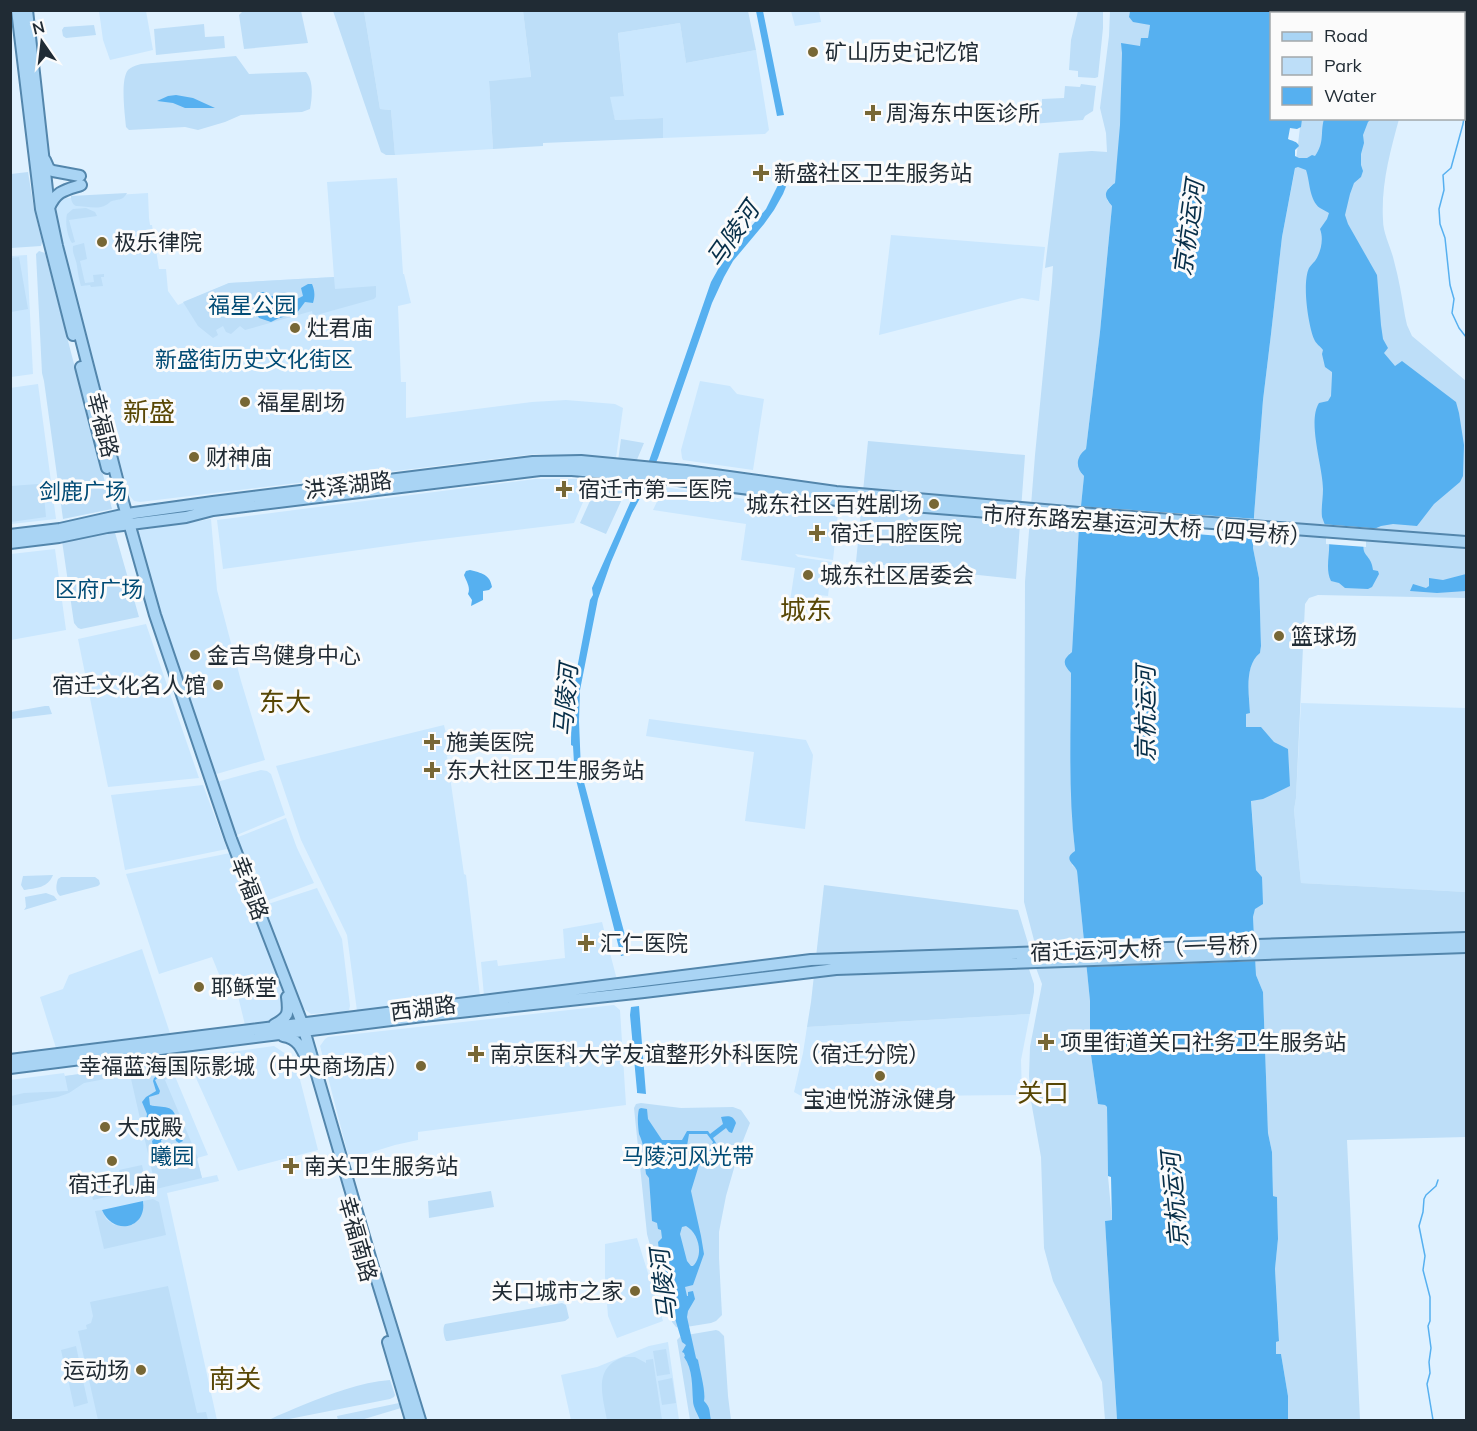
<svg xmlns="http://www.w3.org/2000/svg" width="1477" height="1431" viewBox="0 0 1477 1431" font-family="Mulish,'Noto Sans SC',sans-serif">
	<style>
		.built { fill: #cae7fe }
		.green { fill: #bddef8 }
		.water { fill: #56b0f0; fill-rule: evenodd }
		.pier { fill: #dff1ff }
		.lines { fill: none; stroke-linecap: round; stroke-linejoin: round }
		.stream { stroke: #56b0f0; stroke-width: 1.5 }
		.major-casing { stroke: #5386ac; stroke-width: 14 }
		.major { stroke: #a9d4f4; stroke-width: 10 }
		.poi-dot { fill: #776735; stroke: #fbfbfb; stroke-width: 2 }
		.labels { text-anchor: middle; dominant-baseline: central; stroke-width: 6; stroke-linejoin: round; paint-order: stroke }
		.poi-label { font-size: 22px; fill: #202b34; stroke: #fbfbfb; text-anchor: start }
		.park-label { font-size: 22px; fill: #014b75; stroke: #fbfbfb }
		.street-label { font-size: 22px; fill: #202b34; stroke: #fbfbfb }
		.water-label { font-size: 24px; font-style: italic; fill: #062e48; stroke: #fbfbfb }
		.quarter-label { font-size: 26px; fill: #584705; stroke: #fbfbfb }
	</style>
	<rect width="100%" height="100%" fill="#dff1ff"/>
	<path class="built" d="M99 11H146L153 50 110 60 103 40Z
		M364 11H523L531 78 489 81 493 149 395 155 391 110 380 109Z
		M791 11H819L821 22 795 26Z
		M680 23 686 63 756 50 769 130 765 134 663 138V118L615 120 609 97 624 95 618 33Z
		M397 178 403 274H404L411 303 398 306 401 382H406V418L532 402 566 400 615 404 623 408 616 458 535 454 140 502 134 501 130 496 128 491 55 227 54 203 61 199 68 198 148 193 149 218 150 225H152L159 269H166L168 291 178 305 229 283 334 277 327 182Z
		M891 235 1045 247 1039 301 1022 298 879 335Z
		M27 255 33 374 11 377V256Z
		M700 381 730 386 737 394 764 399 753 470 683 460 682 458 681 450Z
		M38 384 56 519 11 524 10 388Z
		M535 479H593L574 523 416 542 223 569 217 520Z
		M664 487 838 513 833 560 795 554 798 557 832 562 828 596 819 595 817 613 789 608 795 568 741 560 746 524 653 510Z
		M211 519 217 590 241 681 265 760 213 775 163 629 135 531Z
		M55 549 66 630 11 640V554Z
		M146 624 199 778 108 787 78 639Z
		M1301 703 1466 708V892L1301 883 1294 810 1296 798Z
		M649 719 806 740 813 755 805 829 745 821 754 752 646 736Z
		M444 725 451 755 447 756 464 874 466 875 480 996 357 1011 347 935 301 840 276 766Z
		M261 770 267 771 271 774 285 815 232 837 213 783Z
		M203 785 227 849 125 870 111 795Z
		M286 818 297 848 314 883 258 904 233 839Z
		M230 853 282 990 285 1004 284 1010 280 1016 271 1022 245 1025 237 992 227 994 212 957 159 974 126 874Z
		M317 888 342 939 350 1006 349 1010 343 1012 311 1014 299 1005 259 907Z
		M602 922 617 980 484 996 481 962 497 960 498 966 565 958 563 929Z
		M142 949 170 1033 56 1048 40 997 63 989 69 975Z
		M614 1005 620 1010 626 1105 418 1132V1140L395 1145 356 1157 348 1155 320 1046 325 1039 328 1037Z
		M1030 1014 1021 1060 1022 1095 803 1097 794 1092 803 1053 807 1027Z
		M274 1046 295 1060 318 1150 238 1171 187 1058Z
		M169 1062 208 1155 197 1158 202 1178 217 1175 219 1181 167 1193 217 1420H11L10 1080 64 1073 65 1076Z
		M637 1238 663 1321 617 1338 608 1316 605 1277V1244Z
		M668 1342 679 1420H571L561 1375 597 1367 649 1346Z"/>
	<path class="green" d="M243 11H301L308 43 244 49 239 15Z
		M333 11H364L380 109 391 110 395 155H386L381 152Z
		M523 11H748L756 50 686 63 680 23 618 33 624 96 610 97 615 120 663 118V138L543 143V146L493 149 489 81 531 77Z
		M1078 11H1103V28L1098 77 1095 78 1078 77V71L1069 70 1071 40Z
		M1110 11H1130L1129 17 1150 25 1148 39 1130 54 1115 183 1108 188 1107 200 1112 206 1100 332 1086 449 1081 473 1084 476 1079 526 1072 652 1069 654 1066 667 1071 673V778L1073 830 1075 851 1072 865 1076 868 1077 871 1090 1001V1048L1098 1103 1105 1105 1107 1107 1108 1176 1112 1220 1105 1221 1117 1420H1105L1102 1382 1053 1281 1044 1248 1041 1157 1031 1101 1029 1076 1030 1047 1042 984 1036 968 1035 944 1024 902 1025 582 1035 455 1052 282 1053 266 1045 268 1059 153 1092 151 1107 152 1106 133 1100 108 1109 36Z
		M204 24 205 37 224 36 225 48 156 55 154 29Z
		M94 25 96 35 66 38 63 36 62 30 64 27Z
		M236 56 249 74 306 72C314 81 312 98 310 109L302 112 241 115 225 122 198 130 185 127 129 130 126 127C125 115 120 80 128 70 131 67 137 65 141 64Z
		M1081 84 1096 86 1093 111 1085 116 1083 120 1031 124 1030 114 1042 105V99L1064 98 1065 86 1080 87Z
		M1301 119H1399C1390 152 1381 185 1383 220 1383 234 1391 247 1394 261 1399 279 1402 298 1405 316L1407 325 1412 336 1466 381V598L1318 595 1309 598 1305 604 1296 798 1294 810 1301 883 1466 892V1137L1347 1140 1360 1420H1288V1396L1281 1354 1276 1355V1342L1279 1340 1275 1269 1278 1239 1277 1197 1273 1196 1272 1152 1268 1133 1263 992 1256 975 1253 917 1262 877 1256 870 1246 727V713H1250C1249 694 1244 666 1260 653L1261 646 1259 578 1253 548 1254 516 1263 400 1271 334 1282 237 1295 169Z
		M28 172 34 209 42 242 41 246 11 248V174Z
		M127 193C122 202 118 198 110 202 109 203 108 204 106 205 98 210 86 206 76 206 72 204 71 200 71 196Z
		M86 208 95 212 97 216 69 220 75 242 72 243C67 236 65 222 67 214L73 209Z
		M84 243 87 259 80 261 85 283 94 282 93 275 104 274V277H101L103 286 91 287 90 285 81 286C79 279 78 274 77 266 76 258 72 254 73 246Z
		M39 251 45 253 112 509 63 519 44 381 42 373 36 254Z
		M19 257 28 309 11 312V258Z
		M334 277 335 289 376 286V297L374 299 313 316 312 311 245 330 240 326 231 334 226 332 223 326 216 330 218 335 213 338 198 326 183 302 229 283Z
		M621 439 644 443 636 462 618 461Z
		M868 441 1025 455 1016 579 856 562Z
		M599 481 629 484 606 534 580 523Z
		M38 484H43L46 517 11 522V486Z
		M114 529 139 617 81 629 78 628 74 623 62 541Z
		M45 706H49L52 714 11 719V712Z
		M53 875C48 888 36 888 24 890L21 885 23 876Z
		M61 877H95L99 880 100 884 98 886 60 896C55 892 56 885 58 879Z
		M824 885 1018 910 1028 943 1029 969 1034 984V992L1030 1014 807 1027 811 1002Z
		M46 893 54 896 57 900 24 910 26 907 25 897Z
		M169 1062 174 1076 165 1080 198 1158 197 1159 202 1178 156 1189 129 1070 139 1066Z
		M116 1069 120 1071 121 1076 84 1083 69 1093 58 1097 11 1106V1096L24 1093 68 1091 65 1076Z
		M641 1103 681 1108 733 1107 741 1110 750 1123 739 1151 726 1196 719 1232V1258L722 1315 716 1321 711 1323 680 1328 676 1327 672 1322 669 1307 658 1275 647 1234 634 1108 636 1104Z
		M142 1165 147 1188 125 1193 119 1170Z
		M109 1173 115 1195 93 1200 88 1178Z
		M491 1191 494 1207 429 1218 428 1201Z
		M153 1199 159 1202 166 1235 104 1249 95 1211 102 1210 106 1219 114 1225 144 1204 143 1201Z
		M168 1286 197 1413 206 1412 208 1420H98L78 1331 87 1329 86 1325 91 1323 93 1316 90 1302Z
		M562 1303 566 1305 569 1318 565 1321 448 1341H446C444 1337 442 1328 445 1324Z
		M716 1330 719 1331 724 1336 728 1396 731 1420H690L677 1340 681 1336Z
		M76 1346 82 1374 67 1377 61 1350Z
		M666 1349 670 1374 657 1376 653 1351Z
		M624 1357H635L646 1363V1360L653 1359 662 1420H607C603 1397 592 1367 624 1357Z
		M82 1376 88 1403 74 1407 68 1379Z
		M672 1378 676 1403 662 1405 658 1381Z
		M390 1380 395 1395 394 1397 390 1399 284 1420H269C280 1414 292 1410 303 1405 331 1394 360 1382 390 1380Z
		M399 1403 401 1408 361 1420H338L337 1416Z"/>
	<path class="water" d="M756 11H763L784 115 777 116Z
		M1130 11H1316V13L1272 14V118L1302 119 1301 127 1297 129 1290 128 1288 139C1292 141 1297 141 1299 146L1295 150V156L1299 158H1307L1312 155 1315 156C1325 142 1320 133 1324 119H1371L1368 122 1363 135 1364 143 1361 154V165L1363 171 1361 177 1354 183 1350 194 1345 215 1348 224 1377 275 1381 325 1383 339 1388 348 1384 353 1395 366 1402 361 1456 402 1459 413 1464 445 1463 476 1460 482 1434 504 1417 526 1393 524 1381 526 1367 532C1357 559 1371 551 1373 570L1378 571 1379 574 1372 587 1368 589 1345 588 1339 583 1331 581C1324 567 1332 550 1328 535 1327 529 1324 523 1322 517 1321 508 1323 499 1323 489 1323 467 1307 422 1319 403L1328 401 1331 396 1332 375V372L1325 367 1322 354 1323 350C1320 346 1316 344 1314 339 1308 324 1302 283 1309 268 1311 265 1313 263 1315 261 1321 252 1324 239 1320 229L1327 219 1329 213C1326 211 1323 210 1320 208 1309 200 1310 181 1306 170L1298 167 1295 168 1282 237 1271 334 1263 400 1254 516 1253 548 1259 578 1261 646 1260 653C1244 666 1249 694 1250 713L1246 714V727H1261L1274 742 1288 749 1290 786 1263 799 1251 801 1256 870 1262 877 1263 904 1255 909 1253 917 1256 975 1263 992 1268 1133 1272 1152 1273 1196 1277 1197 1278 1239 1275 1269 1279 1341 1276 1342V1354H1281L1288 1396V1420H1117L1105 1221 1112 1220 1111 1177 1108 1176 1107 1107 1105 1105 1098 1104 1090 1048V1001L1077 871C1075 864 1062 859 1075 851 1068 792 1071 732 1071 673 1063 664 1062 660 1072 652L1079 526 1084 476C1075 467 1076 457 1086 449L1100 332 1112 206C1103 196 1104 191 1115 183L1120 125 1122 53 1121 43 1140 46 1141 38H1148L1150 25 1133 22 1129 17Z
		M176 95 193 98 215 108H185L173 103 157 101 168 96Z
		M787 167 793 169 783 194 774 210 764 224 733 261 724 277 712 303 658 458 646 484V487L632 513 611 562 598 599 580 690 579 721 581 771 630 954 621 956 572 764 574 763 573 746 571 745V741L572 695 590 600 593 595 592 588 638 485 641 484 711 282 721 264 732 249 766 209Z
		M308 284H312C315 291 315 296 313 303L305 302 296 314 279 318 271 322 259 318 258 316 256 301 260 292H268L269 297 276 295V293C286 291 291 293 297 299L303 296 301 288Z
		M470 570C481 573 490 574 492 587L489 590 483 591V600L471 606 472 600 468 594C471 587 466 581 464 575L466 571Z
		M1466 574V591L1437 593 1410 591 1413 584 1426 588 1429 586V578L1443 580Z
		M639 1006 646 1094 637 1093V1091L630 1015 631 1007Z
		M160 1070V1077L155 1080 160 1091 159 1094 149 1097 150 1105C163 1109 175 1102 177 1123L175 1124C172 1133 179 1134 183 1141L179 1143 176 1141 175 1137H172L171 1135 163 1137V1139L161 1140C162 1145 163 1152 158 1154L154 1151 152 1141 154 1139 152 1134 154 1128 149 1121 146 1120 147 1114 142 1102 146 1097 156 1091 153 1081 154 1078 159 1075Z
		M641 1108 647 1109 648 1119 662 1140H682L687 1131H708L710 1134 723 1124 721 1117C728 1116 733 1115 736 1123L732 1133 729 1132 726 1128 713 1138 716 1143 711 1162 699 1165 691 1191 701 1236 704 1254 693 1285 685 1287 687 1296H688V1292L693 1291 695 1299 688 1311 687 1317 696 1358 698 1360C700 1371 706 1392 704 1401 711 1408 709 1411 711 1420H700C698 1415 693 1407 693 1401 692 1387 693 1369 684 1357L685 1356 684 1353 682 1352 686 1345 682 1342 671 1305 676 1307 677 1305 672 1295 667 1287 670 1274 660 1271 654 1252 659 1251 658 1242 662 1238 661 1230 658 1229 657 1223 652 1221 649 1178 646 1174 643 1151C644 1145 641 1139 639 1134 638 1126 637 1117 639 1109ZM689 1134H707L713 1142 710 1150 687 1146ZM686 1226C699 1233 704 1255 693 1266H691L687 1261 680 1234 682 1227Z
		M143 1201C147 1229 113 1236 102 1210Z"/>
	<path class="pier" d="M1078 506 1257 519 1256 539 1076 524Z
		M1321 524 1383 529 1369 534 1366 540V547L1326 544V536Z
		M1257 935 1258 961 1084 967 1081 940Z"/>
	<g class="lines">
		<path class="stream" d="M1464 117 1463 124 1451 168 1443 175 1444 190 1439 209 1440 224 1445 238 1450 285 1454 299 1452 313 1459 328 1466 337
			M1433 1420 1427 1384 1430 1373 1429 1362 1431 1348 1428 1326 1430 1321V1297L1423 1270 1425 1256 1419 1226 1423 1212 1424 1199 1426 1195 1436 1186 1438 1180"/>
		<defs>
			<path id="major" d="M17 10 41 209 73 335
				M27 10 49 208 57 246 122 498 155 615 231 839 302 1023 372 1264 420 1420
				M45 160 49 169 53 171 80 176
				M49 208C56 191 65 190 81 185
				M81 367 107 468
				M10 535 60 529 127 514 213 502 533 462 581 461 686 471 836 492 1079 513 1466 542
				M10 543 59 537 107 527 186 517 213 510 540 470H572L662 478 837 500 988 512
				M274 1025C289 1017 289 1013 287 997
				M283 1036C299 1038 303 1051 309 1065
				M10 1060 811 960 1466 938
				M10 1068 423 1016 644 992 836 969 1466 947
				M388 1342 411 1420"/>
		</defs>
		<use href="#major" class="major-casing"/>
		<use href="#major" class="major"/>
	</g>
	<g class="poi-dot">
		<circle cx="813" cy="52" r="6"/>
		<path d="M870 104h6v6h6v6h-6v6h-6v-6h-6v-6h6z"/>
		<path d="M758 164h6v6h6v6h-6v6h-6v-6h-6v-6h6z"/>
		<circle cx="102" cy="242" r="6"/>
		<circle cx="295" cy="328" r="6"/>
		<circle cx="245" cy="402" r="6"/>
		<circle cx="194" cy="457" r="6"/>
		<path d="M561 480h6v6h6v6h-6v6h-6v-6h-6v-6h6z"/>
		<circle cx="934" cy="504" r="6"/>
		<path d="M814 524h6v6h6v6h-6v6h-6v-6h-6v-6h6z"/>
		<circle cx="808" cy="575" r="6"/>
		<circle cx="1279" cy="636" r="6"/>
		<circle cx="195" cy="655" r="6"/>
		<circle cx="218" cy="685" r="6"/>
		<path d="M429 733h6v6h6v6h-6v6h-6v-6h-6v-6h6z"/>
		<path d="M429 761h6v6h6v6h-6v6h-6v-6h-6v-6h6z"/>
		<path d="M583 934h6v6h6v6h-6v6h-6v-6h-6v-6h6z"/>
		<circle cx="199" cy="987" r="6"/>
		<path d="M1043 1033h6v6h6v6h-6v6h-6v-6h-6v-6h6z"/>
		<path d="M473 1045h6v6h6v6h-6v6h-6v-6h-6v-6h6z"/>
		<circle cx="421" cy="1066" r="6"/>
		<circle cx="880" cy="1076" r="6"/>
		<circle cx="105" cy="1127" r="6"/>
		<circle cx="112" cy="1161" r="6"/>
		<path d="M288 1157h6v6h6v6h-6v6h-6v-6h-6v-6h6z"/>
		<circle cx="635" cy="1291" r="6"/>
		<circle cx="141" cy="1370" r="6"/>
	</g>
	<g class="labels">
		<g class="poi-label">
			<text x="825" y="52">矿山历史记忆馆</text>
			<text x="886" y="113">周海东中医诊所</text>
			<text x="774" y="173">新盛社区卫生服务站</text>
			<text x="114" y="242">极乐律院</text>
			<text x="307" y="328">灶君庙</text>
			<text x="257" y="402">福星剧场</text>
			<text x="206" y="457">财神庙</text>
			<text x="578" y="489">宿迁市第二医院</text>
			<text x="922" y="504" text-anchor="end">城东社区百姓剧场</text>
			<text x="830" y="533">宿迁口腔医院</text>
			<text x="820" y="575">城东社区居委会</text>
			<text x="1291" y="636">篮球场</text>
			<text x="207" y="655">金吉鸟健身中心</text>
			<text x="206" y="685" text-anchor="end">宿迁文化名人馆</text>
			<text x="446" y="742">施美医院</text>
			<text x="446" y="770">东大社区卫生服务站</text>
			<text x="600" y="943">汇仁医院</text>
			<text x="211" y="987">耶稣堂</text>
			<text x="1060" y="1042">项里街道关口社务卫生服务站</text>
			<text x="490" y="1054">南京医科大学友谊整形外科医院（宿迁分院）</text>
			<text x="409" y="1066" text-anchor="end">幸福蓝海国际影城（中央商场店）</text>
			<text x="880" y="1099" text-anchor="middle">宝迪悦游泳健身</text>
			<text x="117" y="1127">大成殿</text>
			<text x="304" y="1166">南关卫生服务站</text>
			<text x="112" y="1184" text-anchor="middle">宿迁孔庙</text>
			<text x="623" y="1291" text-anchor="end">关口城市之家</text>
			<text x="129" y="1370" text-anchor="end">运动场</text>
		</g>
		<g class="park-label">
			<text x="252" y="305">福星公园</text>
			<text x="254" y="359">新盛街历史文化街区</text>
			<text x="83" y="491">剑鹿广场</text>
			<text x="99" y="589">区府广场</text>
			<text x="172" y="1156">曦园</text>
			<text x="688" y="1156">马陵河风光带</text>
		</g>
		<g class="street-label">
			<text transform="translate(103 425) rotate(76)">幸福路</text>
			<text transform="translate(348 485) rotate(-7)">洪泽湖路</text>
			<text transform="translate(1147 525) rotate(4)">市府东路宏基运河大桥（四号桥）</text>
			<text transform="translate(250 888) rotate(69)">幸福路</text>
			<text transform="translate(1151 948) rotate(-2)">宿迁运河大桥（一号桥）</text>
			<text transform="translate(423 1008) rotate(-7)">西湖路</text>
			<text transform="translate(358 1239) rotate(74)">幸福南路</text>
		</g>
		<g class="water-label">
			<text transform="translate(1188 228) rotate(-82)">京杭运河</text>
			<text transform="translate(732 234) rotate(-55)">马陵河</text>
			<text transform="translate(565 700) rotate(-85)">马陵河</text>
			<text transform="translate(1145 714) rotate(-90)">京杭运河</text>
			<text transform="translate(1174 1200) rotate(-95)">京杭运河</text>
			<text transform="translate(663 1285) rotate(-97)">马陵河</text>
		</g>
		<g class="quarter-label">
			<text x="149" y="411">新盛</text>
			<text x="806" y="609">城东</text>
			<text x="285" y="701">东大</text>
			<text x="1043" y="1092">关口</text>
			<text x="235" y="1378">南关</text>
		</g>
	</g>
	<rect width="1477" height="1431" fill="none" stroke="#202b34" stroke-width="24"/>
	<rect x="1270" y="12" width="195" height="108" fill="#fbfbfb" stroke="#a3a8ab" stroke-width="1.5"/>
	<rect x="1282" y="32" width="30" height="9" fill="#a9d4f4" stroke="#a3a8ab" stroke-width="1.5"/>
	<text x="1324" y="42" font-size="18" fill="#202b34">Road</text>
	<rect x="1282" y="57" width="30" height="18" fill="#bddef8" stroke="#a3a8ab" stroke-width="1.5"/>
	<text x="1324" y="72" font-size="18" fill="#202b34">Park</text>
	<rect x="1282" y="87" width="30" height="18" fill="#56b0f0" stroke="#a3a8ab" stroke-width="1.5"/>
	<text x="1324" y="102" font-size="18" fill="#202b34">Water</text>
	<g transform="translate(42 42) rotate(346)" stroke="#fbfbfb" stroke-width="4.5" paint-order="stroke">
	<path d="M0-4.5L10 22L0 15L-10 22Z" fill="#202b34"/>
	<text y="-9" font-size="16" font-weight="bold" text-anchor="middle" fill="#202b34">N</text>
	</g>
</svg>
